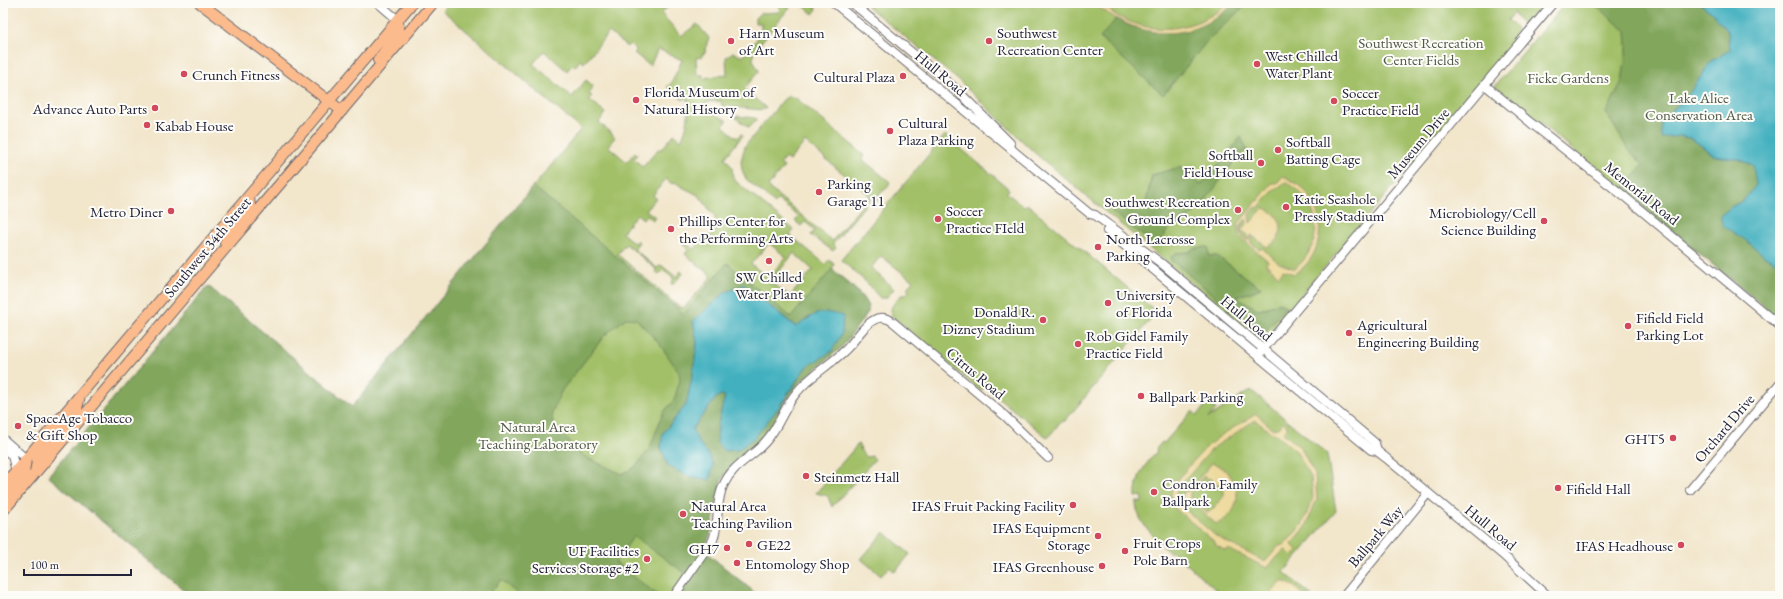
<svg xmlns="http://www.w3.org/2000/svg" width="1783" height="599" viewBox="0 0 1783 599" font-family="'EB Garamond',serif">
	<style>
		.green { fill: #a2c068; stroke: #627152; fill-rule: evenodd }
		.forest { fill: #81a65c; stroke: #52644c; fill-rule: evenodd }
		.sand { fill: #eeda9e; stroke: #887e6c; fill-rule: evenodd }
		.water { fill: #42b0bf; stroke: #32697d }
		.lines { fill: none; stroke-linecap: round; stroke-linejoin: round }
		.minor-casing { stroke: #6b676d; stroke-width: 10 }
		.major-casing { stroke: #6b676d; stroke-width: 12 }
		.minor { stroke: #fff; stroke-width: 8 }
		.major { stroke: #fbbb8d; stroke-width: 10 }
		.poi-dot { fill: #d1495b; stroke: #fdfcf7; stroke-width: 1.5 }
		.labels { text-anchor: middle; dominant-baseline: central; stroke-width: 4; stroke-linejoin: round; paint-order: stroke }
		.poi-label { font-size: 15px; fill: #22223b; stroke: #fdfcf7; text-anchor: start }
		.park-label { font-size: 15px; fill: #4f594b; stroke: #fdfcf7 }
		.street-label { font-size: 15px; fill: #22223b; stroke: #fdfcf7 }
	</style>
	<rect width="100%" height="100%" fill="#fdfcf7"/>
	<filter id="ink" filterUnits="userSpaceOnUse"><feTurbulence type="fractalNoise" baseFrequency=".025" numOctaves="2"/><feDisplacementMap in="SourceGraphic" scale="8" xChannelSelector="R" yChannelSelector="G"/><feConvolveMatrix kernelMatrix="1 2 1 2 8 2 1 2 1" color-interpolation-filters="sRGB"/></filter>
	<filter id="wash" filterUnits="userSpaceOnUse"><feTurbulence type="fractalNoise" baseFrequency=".012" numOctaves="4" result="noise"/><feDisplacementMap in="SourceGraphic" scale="16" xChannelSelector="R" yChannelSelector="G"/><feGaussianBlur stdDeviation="0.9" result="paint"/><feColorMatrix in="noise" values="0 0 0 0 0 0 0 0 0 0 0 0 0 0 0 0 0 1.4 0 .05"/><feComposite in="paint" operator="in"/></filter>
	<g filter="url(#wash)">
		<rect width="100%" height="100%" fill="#f2e6cb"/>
		<path class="green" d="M448 3H673L661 13 681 36 697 24 709 38 707 43 705 53 702 54V57L696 58 697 75H703L704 79 708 77 727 75 726 57 733 52 742 57 761 34V23H755V18L760 13 780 12 779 3H790V7L754 51 753 60 759 71 744 89 766 108 762 110 722 106 721 101 707 102C709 117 718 113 727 121L723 126 737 138 741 134 743 135 725 158 732 167 733 179 794 230 790 235 825 264 829 260 834 264 832 269C843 279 869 296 868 312L842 347 798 384 780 410 729 470 721 481 703 550 759 596H191L48 476 208 286 352 407 581 129 442 10ZM609 32 627 47 630 44 636 50 634 53 650 66 658 49 682 60 672 82 667 87 683 100 687 97C690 111 688 127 681 140L674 134 661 150 659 148 643 167 634 159 637 155 635 152 627 162 608 146 615 137 599 122 606 113 589 99 592 96 589 94 593 86 586 80 572 97 533 64 544 51 567 71 572 65 575 67 580 60 584 63ZM666 179 672 184 675 182C682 188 689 190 696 194 704 199 708 210 716 217L714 219 720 225 708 239 704 237 694 250 685 242 683 244 688 250 685 254 712 276 684 308 679 307 617 254 626 244 656 269 655 271 659 274 663 270 674 279 671 283 672 285 683 274 681 271 676 277 661 265 657 268 634 249 639 242 637 240 634 243 622 233 637 214 643 219 647 215 653 220 655 217 646 210 656 198 653 195ZM769 243 786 257 768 278 751 264ZM794 253 813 270 790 296 772 283V280Z
			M800 3H814L812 5 817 9 813 14Z
			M867 3H1547L1528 25 1522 23 1514 13 1508 20C1512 25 1520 29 1519 37L1267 336 1260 340 1037 155 958 80 867 6Z
			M1565 3H1780V320L1495 86Z
			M789 96 796 98 863 154V160L890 182 887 188 879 194 878 200 875 201 871 198 833 244 836 248 833 251 811 235 815 230 805 222 801 226 795 221 799 217 778 200 775 204 746 179 742 170 741 161 745 146 784 99ZM805 142 870 196 832 241 768 187 784 167 780 164 785 158 789 161Z
			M737 116 755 118 757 120 749 128 736 118Z
			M945 135 1009 189 1007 193 1024 207 1027 204 1158 313 1155 314 1065 421H1061L1048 438 985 387 986 385 981 391 893 317C887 308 895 303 901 295H905L909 291 907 288 913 281 881 256 871 268 894 289 886 298H880L866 282 841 260Z
			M1251 390 1327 454 1336 511 1284 572 1312 596H1223L1172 551 1170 553 1163 547 1164 545C1150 533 1137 521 1136 502H1142V496L1136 497C1135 477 1145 465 1157 451L1156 449 1162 442 1164 443 1192 411 1197 415 1208 403 1216 409 1208 418Z
			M858 444 860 446 861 451 867 457 872 456 875 459 832 507C826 494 832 497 816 493Z
			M884 532 910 554 895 572 889 567 881 576 861 559Z"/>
		<path class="forest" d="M1233 3H1248L1209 39 1163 95 1100 38 1116 19 1131 26 1153 32 1187 31Z
			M1592 3H1699L1711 12 1728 31 1730 50 1712 60 1686 98 1662 119 1681 136 1692 139 1715 156 1738 159 1754 165 1757 185 1744 200 1731 207 1747 241 1765 256 1780 264V320L1622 189 1643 165 1628 149 1606 113 1622 81 1627 47 1626 31Z
			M1241 137 1247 149 1236 159 1203 204 1185 221 1175 223 1167 231 1157 247 1111 211 1115 207H1145L1152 175 1180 167 1201 185Z
			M533 186 684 314 727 263 791 317 832 269 863 298 868 306V312L842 347 798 384 780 410 768 433 757 445 740 457 729 470 721 481 710 536 703 550 759 596H670L686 574 634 536 615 562 659 596H520L501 580 488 596H191L48 476 208 286 352 407ZM769 305 797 327 810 316 831 352 806 367 779 407 718 424 725 396 721 395 716 398 692 429 699 443 709 455 668 466 661 447 663 433 686 405 693 373 697 342 693 321ZM626 318 636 319 658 342 679 372 680 380 674 400 663 413 649 450 635 467 622 474 585 457 553 425 552 412 562 390 605 335Z
			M1208 247 1209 256H1217L1261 288 1249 293 1236 296 1259 310 1279 303 1286 306 1262 336 1170 259 1175 253 1189 252 1194 248Z"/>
		<path class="sand" d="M1096 3C1103 3 1112 14 1119 17 1156 37 1197 30 1229 3H1234C1190 45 1140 40 1095 4Z
			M1283 176C1293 181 1303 187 1310 197 1327 222 1321 259 1294 274L1283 270 1279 276 1266 264 1268 261 1239 236 1238 224 1258 200 1259 201 1260 198 1272 183H1277ZM1286 182C1321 201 1326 242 1295 269L1279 263 1262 248 1260 250 1251 243V235L1267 247C1287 238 1285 214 1263 208L1250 223 1249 215 1256 207 1258 208 1273 191ZM1246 219 1247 224 1241 230 1248 235V241L1241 235 1240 226Z
			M1256 414 1273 429 1278 428 1283 422 1288 427 1283 433 1301 448 1312 470 1315 474 1317 500 1315 503 1306 527 1291 544 1297 550 1292 556 1286 550 1283 551 1267 568 1228 549 1226 551 1215 545 1216 543 1178 511C1174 506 1171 501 1171 494 1172 482 1200 454 1209 445 1222 433 1241 424 1256 414ZM1255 420 1272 433 1276 434 1296 451 1311 477 1313 498 1302 525 1284 545 1279 546 1265 562 1217 537 1179 504 1176 493 1179 487 1213 448Z
			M1212 463C1242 473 1247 512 1216 524L1189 500H1184L1181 497 1183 492 1188 491ZM1204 476 1207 479 1210 478 1224 490V496L1212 510 1207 513 1190 498V492Z
			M1282 581 1294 586 1303 596H1281L1275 594 1273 596H1269Z"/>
		<path class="water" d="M1699 3H1780V264L1765 256 1747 241 1723 226 1720 216 1731 207 1744 200 1756 185 1753 165 1738 159 1715 156 1692 139 1681 136 1661 138 1662 119 1686 98 1712 60 1730 50 1728 31 1711 12Z
			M744 285 796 327C816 313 818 309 843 316L842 333 831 352 806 367 779 407 755 437 738 450 724 451 717 443 718 424 725 396 721 395 716 398 692 429 699 443 709 455 713 465 710 480 688 476 668 466 661 447 663 433 686 405 693 373 697 342 693 321 726 292Z"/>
	</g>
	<g filter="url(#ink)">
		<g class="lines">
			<defs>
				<path id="minor" d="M378 3 398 20
					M834 3 1090 214 1095 215 1161 263 1375 443 1377 451
					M852 3 956 89 1010 143
					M1485 85 1531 123 1625 197 1780 326
					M1107 231 1371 450 1377 451 1386 458 1504 556 1548 596
					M1260 353 1553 3
					M3 439 26 459
					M3 447 12 456 16 471
					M1690 490 1780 383
					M674 596 713 540C720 522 715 501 724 484 734 463 752 458 766 441 779 427 784 407 797 392 812 373 835 363 851 344 858 336 864 325 874 320 880 316 888 318 893 322L1005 416 1048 458
					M1344 596 1428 493"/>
				<path id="major" d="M200 3 342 111
					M378 60 399 32 398 20
					M225 243 231 231 250 207 249 196
					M35 473 37 461 42 453 77 409 80 395
					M3 486 412 3
					M3 499 24 473 26 459
					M3 511 433 3"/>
			</defs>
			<use href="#minor" class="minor-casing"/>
			<use href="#major" class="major-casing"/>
			<use href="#minor" class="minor"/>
			<use href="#major" class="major"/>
		</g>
	</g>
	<g class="poi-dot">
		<circle cx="731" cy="41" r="4"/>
		<circle cx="989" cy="41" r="4"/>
		<circle cx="1257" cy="64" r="4"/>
		<circle cx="184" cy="74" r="4"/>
		<circle cx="903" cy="76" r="4"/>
		<circle cx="636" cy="100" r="4"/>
		<circle cx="1334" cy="101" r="4"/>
		<circle cx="155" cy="108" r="4"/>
		<circle cx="147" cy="125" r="4"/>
		<circle cx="890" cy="131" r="4"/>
		<circle cx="1278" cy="150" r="4"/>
		<circle cx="1261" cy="163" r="4"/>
		<circle cx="819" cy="192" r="4"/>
		<circle cx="1286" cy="207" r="4"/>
		<circle cx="1238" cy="210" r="4"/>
		<circle cx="171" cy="211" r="4"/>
		<circle cx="938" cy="219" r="4"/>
		<circle cx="1544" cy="221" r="4"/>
		<circle cx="671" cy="229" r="4"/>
		<circle cx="1098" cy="247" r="4"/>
		<circle cx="769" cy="261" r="4"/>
		<circle cx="1108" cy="303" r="4"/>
		<circle cx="1043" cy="320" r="4"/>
		<circle cx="1628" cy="326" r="4"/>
		<circle cx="1349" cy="333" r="4"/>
		<circle cx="1078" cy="344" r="4"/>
		<circle cx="1141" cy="396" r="4"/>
		<circle cx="18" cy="426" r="4"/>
		<circle cx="1673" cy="438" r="4"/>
		<circle cx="806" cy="476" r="4"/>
		<circle cx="1558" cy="488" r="4"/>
		<circle cx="1154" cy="492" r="4"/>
		<circle cx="1073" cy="505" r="4"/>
		<circle cx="683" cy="514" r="4"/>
		<circle cx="1098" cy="536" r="4"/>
		<circle cx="749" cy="544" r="4"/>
		<circle cx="1681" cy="545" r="4"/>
		<circle cx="727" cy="548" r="4"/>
		<circle cx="1125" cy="551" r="4"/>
		<circle cx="647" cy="559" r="4"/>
		<circle cx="737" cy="563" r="4"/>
		<circle cx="1102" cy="566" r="4"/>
	</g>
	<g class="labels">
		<g class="poi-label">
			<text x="739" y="32">Harn Museum<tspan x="739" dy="17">of Art</tspan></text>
			<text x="997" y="32">Southwest<tspan x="997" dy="17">Recreation Center</tspan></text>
			<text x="1265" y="55">West Chilled<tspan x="1265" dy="17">Water Plant</tspan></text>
			<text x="192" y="74">Crunch Fitness</text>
			<text x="895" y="76" text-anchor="end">Cultural Plaza</text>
			<text x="644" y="91">Florida Museum of<tspan x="644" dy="17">Natural History</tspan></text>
			<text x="1342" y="92">Soccer<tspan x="1342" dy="17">Practice Field</tspan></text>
			<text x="147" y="108" text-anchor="end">Advance Auto Parts</text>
			<text x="898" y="122">Cultural<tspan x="898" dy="17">Plaza Parking</tspan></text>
			<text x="155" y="125">Kabab House</text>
			<text x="1286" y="141">Softball<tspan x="1286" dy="17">Batting Cage</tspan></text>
			<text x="1253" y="154" text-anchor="end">Softball<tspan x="1253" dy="17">Field House</tspan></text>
			<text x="827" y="183">Parking<tspan x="827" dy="17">Garage 11</tspan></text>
			<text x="1294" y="198">Katie Seashole<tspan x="1294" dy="17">Pressly Stadium</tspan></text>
			<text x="1230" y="201" text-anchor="end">Southwest Recreation<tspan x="1230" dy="17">Ground Complex</tspan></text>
			<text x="946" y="210">Soccer<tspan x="946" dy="17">Practice FIeld</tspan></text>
			<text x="163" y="211" text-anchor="end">Metro Diner</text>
			<text x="1536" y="212" text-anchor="end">Microbiology/Cell<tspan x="1536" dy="17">Science Building</tspan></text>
			<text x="679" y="220">Phillips Center for<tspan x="679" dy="17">the Performing Arts</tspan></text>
			<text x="1106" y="238">North Lacrosse<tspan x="1106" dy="17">Parking</tspan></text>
			<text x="769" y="276" text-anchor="middle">SW Chilled<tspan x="769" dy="17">Water Plant</tspan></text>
			<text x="1116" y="294">University<tspan x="1116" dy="17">of Florida</tspan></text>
			<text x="1035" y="311" text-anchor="end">Donald R.<tspan x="1035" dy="17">Dizney Stadium</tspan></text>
			<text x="1636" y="317">Fifield Field<tspan x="1636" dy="17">Parking Lot</tspan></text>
			<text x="1357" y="324">Agricultural<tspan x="1357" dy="17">Engineering Building</tspan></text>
			<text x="1086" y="335">Rob Gidel Family<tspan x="1086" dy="17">Practice Field</tspan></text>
			<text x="1149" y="396">Ballpark Parking</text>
			<text x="26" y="417">SpaceAge Tobacco<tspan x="26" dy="17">&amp; Gift Shop</tspan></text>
			<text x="1665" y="438" text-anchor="end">GHT5</text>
			<text x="814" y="476">Steinmetz Hall</text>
			<text x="1162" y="483">Condron Family<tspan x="1162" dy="17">Ballpark</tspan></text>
			<text x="1566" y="488">Fifield Hall</text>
			<text x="691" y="505">Natural Area<tspan x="691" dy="17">Teaching Pavilion</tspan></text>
			<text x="1065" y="505" text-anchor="end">IFAS Fruit Packing Facility</text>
			<text x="1090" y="527" text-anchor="end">IFAS Equipment<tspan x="1090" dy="17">Storage</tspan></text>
			<text x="1133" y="542">Fruit Crops<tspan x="1133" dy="17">Pole Barn</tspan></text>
			<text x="757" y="544">GE22</text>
			<text x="1673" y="545" text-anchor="end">IFAS Headhouse</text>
			<text x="719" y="548" text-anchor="end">GH7</text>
			<text x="639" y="550" text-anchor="end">UF Facilities<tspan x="639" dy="17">Services Storage #2</tspan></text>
			<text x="745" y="563">Entomology Shop</text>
			<text x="1094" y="566" text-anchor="end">IFAS Greenhouse</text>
		</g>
		<g class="park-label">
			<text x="1421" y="42">Southwest Recreation<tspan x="1421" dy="17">Center Fields</tspan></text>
			<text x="1568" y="77">Ficke Gardens</text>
			<text x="1699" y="97">Lake Alice<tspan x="1699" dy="17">Conservation Area</tspan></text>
			<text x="538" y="426">Natural Area<tspan x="538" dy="17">Teaching Laboratory</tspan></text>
		</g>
		<g class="street-label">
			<text transform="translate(941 73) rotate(40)">Hull Road</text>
			<text transform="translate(1418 143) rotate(-50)">Museum Drive</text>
			<text transform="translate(1642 193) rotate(39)">Memorial Road</text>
			<text transform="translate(207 247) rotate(-50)">Southwest 34th Street</text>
			<text transform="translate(1247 318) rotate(40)">Hull Road</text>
			<text transform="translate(976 373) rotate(40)">Citrus Road</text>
			<text transform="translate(1724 428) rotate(-50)">Orchard Drive</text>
			<text transform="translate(1491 527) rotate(40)">Hull Road</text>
			<text transform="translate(1375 536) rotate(-50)">Ballpark Way</text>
		</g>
	</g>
	<rect width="1783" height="599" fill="none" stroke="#fdfcf7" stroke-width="16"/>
	<path d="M24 569v6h107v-6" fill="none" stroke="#22223b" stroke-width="2"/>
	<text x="30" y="569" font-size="12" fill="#22223b" stroke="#fdfcf7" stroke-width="3" paint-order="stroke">100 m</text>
</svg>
